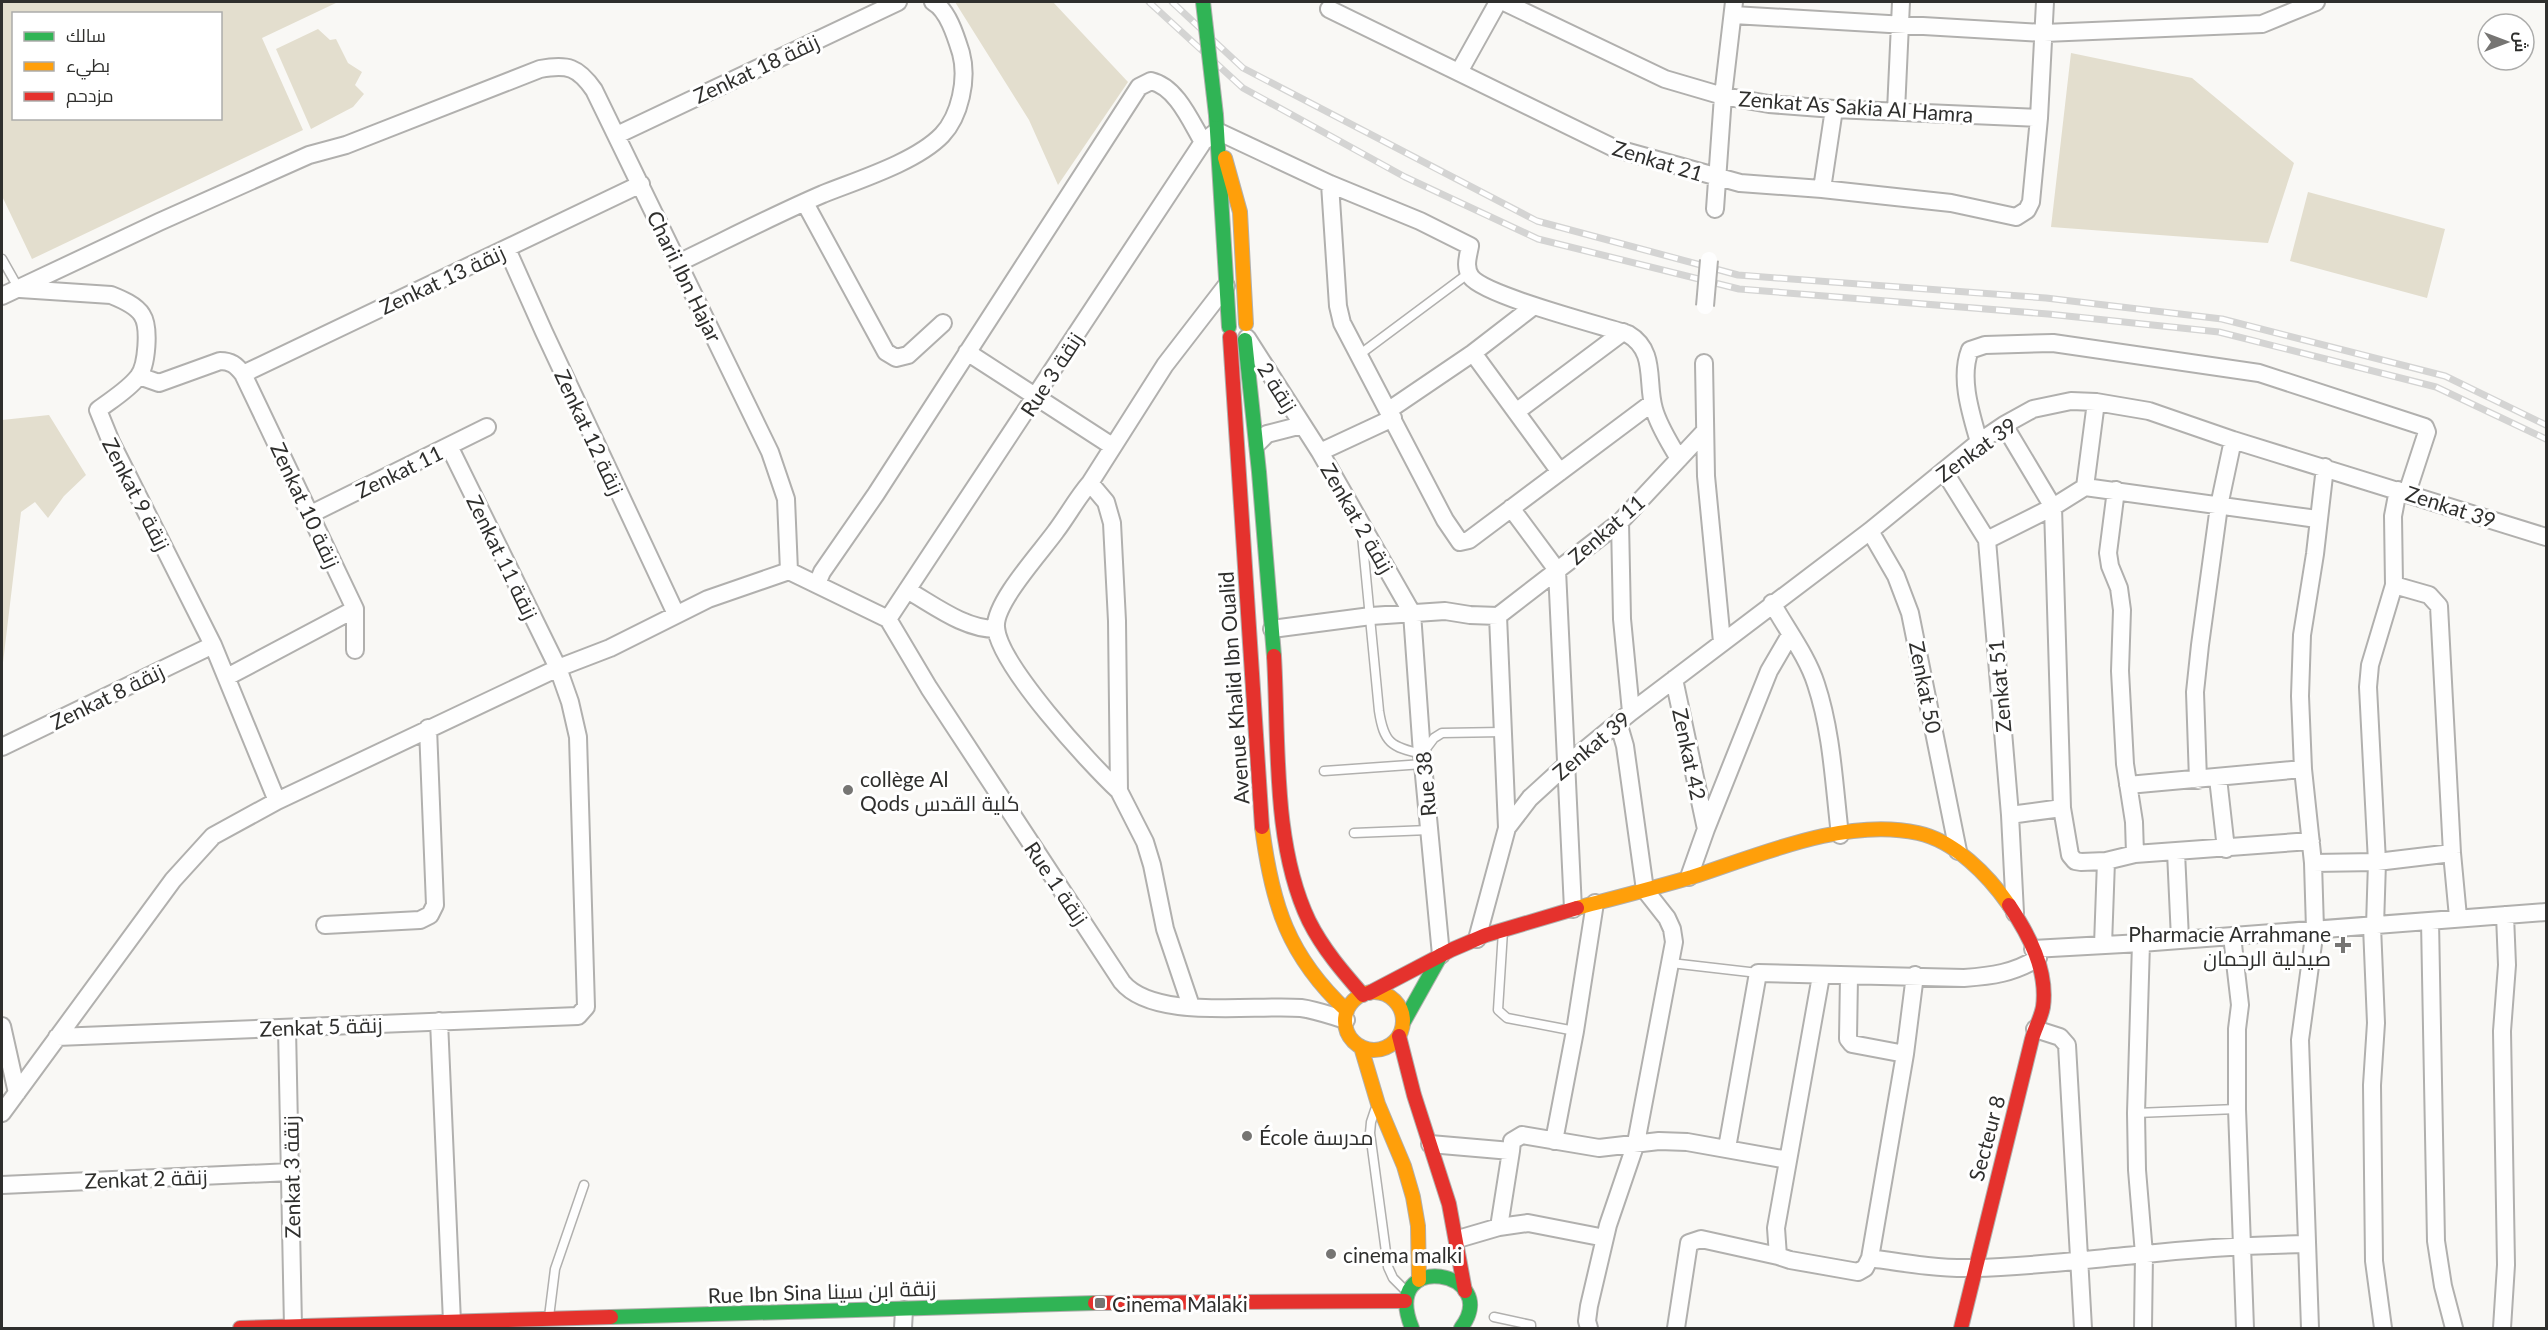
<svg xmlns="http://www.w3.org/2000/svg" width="2548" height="1330" viewBox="0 0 2548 1330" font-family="Lato,Cairo,sans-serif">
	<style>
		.green { fill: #e3dece; fill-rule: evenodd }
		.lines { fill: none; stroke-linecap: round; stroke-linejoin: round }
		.lane-casing { stroke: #b1b0ae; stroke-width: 11 }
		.street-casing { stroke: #b1b0ae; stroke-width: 20 }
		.fast-casing { stroke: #b1b0ae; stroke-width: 16 }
		.slow-casing { stroke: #b1b0ae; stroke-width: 16 }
		.jam-casing { stroke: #b1b0ae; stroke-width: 16 }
		.lane { stroke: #fefefe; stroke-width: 8 }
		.street { stroke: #fefefe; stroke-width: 16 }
		.fast { stroke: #30b455; stroke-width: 14 }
		.slow { stroke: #ff9f0a; stroke-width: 14 }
		.jam { stroke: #e5322d; stroke-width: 14 }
		.rail-casing { stroke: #d4d4d3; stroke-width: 7 }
		.rail { stroke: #fff; stroke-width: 4.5; stroke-dasharray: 14; stroke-linecap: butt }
		.street-bridge-casing { stroke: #b1b0ae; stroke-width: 20; stroke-linecap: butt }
		.fast-bridge-casing { stroke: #b1b0ae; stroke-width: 16; stroke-linecap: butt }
		.street-bridge { stroke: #fefefe; stroke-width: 16 }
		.fast-bridge { stroke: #30b455; stroke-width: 14 }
		.poi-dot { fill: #767573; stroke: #fff; stroke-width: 2 }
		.labels { text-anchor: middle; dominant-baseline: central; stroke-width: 6; stroke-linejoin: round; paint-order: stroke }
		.street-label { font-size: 21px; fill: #2f2f2d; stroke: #fff }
		.poi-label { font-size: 21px; fill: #2f2f2d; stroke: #fff; text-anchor: start }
	</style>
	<rect width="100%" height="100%" fill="#f9f8f5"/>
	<path class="green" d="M2 2H338L262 38 303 130 32 259 2 196ZM14 14H220V118H14Z
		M955 2H1053L1128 82 1058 185 1029 120Z
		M318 29 330 40 336 39 348 63 362 72 355 85 364 94 353 107 311 129 276 49Z
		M2071 53 2192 78 2294 163 2268 243 2051 227Z
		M2308 192 2445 229 2427 298 2290 261Z
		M49 415 86 475 64 496 48 518 35 502 21 512 2 671V420Z"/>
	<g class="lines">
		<defs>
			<path id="lane" d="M2 259 19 289
				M1359 355 1469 273
				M1362 535 1379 711C1384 743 1391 747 1422 754L1434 738 1442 733 1503 732
				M1324 771 1423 764
				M1354 833 1429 830
				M1503 931 1498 1010 1507 1018 1575 1031
				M1671 963 1758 973
				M1375 1110 1371 1122 1370 1133 1388 1267 1393 1278 1407 1292
				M2136 1113 2237 1109
				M549 1317 555 1269 584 1185
				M1494 1317 1531 1325V1328"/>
			<path id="street" d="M1504 2 1665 79 1723 96 1769 104 1834 109 2039 118
				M1329 9 1614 148 1740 183 1822 189 1914 199 1951 203 2016 217 2027 210 2031 202 2039 118 2045 2
				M1733 15 2044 33 2262 24 2316 2
				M1459 72 1498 2
				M1896 111 1901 2
				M617 135 898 2
				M1330 184 1338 306 1342 323 1445 520 1460 542 1469 540 1652 403
				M1822 189 1834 109
				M805 203 886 352 896 358 908 355 943 323
				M1715 209 1723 96 1734 2
				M507 249 544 332 676 614
				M678 263C726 240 774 215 823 194 858 180 916 162 942 135 960 116 968 79 961 53 956 37 948 10 933 2
				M20 289 111 295C121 299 136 305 142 315 150 327 147 366 138 377 128 390 111 400 98 410L111 442 213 645 277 801
				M2 296 159 222 309 155 346 145 540 69C568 64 578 67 594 90L770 452 786 499 789 571
				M1247 338 1320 452 1412 613 1422 754 1441 955
				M967 352 1112 446
				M1473 353 1560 472
				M1704 363 1706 476 1722 642
				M243 374 641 184
				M139 376 159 383 220 361C231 361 236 365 243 374L355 609V650
				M1389 410 1473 353 1534 306
				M1516 412 1623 332
				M2004 425 2053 507 2062 808 2070 855 2075 861 2081 862 2106 861 2135 854 2311 841
				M1979 442C1971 414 1959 378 1970 350L1985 345 2053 343 2259 373 2425 427 2427 432 2407 493
				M1258 443 1267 434 1302 425
				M1320 452 1393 418
				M1944 471 1987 540 2010 815 2015 913
				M1090 483 1165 365 1226 286
				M2085 487 2096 402
				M2116 490 2108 553 2110 566 2119 588 2122 610 2120 671 2125 764 2134 822 2135 854
				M1511 508 1557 570
				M311 514 487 427
				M1620 522 1622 619 1631 712
				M1870 531 1896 576 1910 613 1958 851
				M1987 540 2053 507 2085 487 2317 519
				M1557 570 1573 909
				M789 571 888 619 929 688 1122 982C1154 1021 1254 1004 1301 1008 1316 1010 1332 1016 1346 1020
				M817 584 822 572 876 494 1139 87 1151 81C1177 87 1191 122 1203 142
				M2394 585 2429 595 2439 606 2452 853 2458 917
				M907 590C934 605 964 629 996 629
				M1772 603C1787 630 1807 656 1816 684 1832 732 1834 785 1840 835
				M1498 616 1620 522 1704 432
				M1498 616 1507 828
				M888 619 1203 142 1217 131 1330 184 1420 221 1470 246C1468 257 1464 267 1471 277 1486 296 1600 325 1628 334 1657 351 1646 382 1654 409 1659 427 1670 443 1679 459
				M1272 629 1371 616 1445 611 1470 615 1498 616
				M227 677 355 609
				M1674 679 1706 829
				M2 747 213 645
				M2218 778 2226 849
				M2198 780 2195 692 2200 645 2219 506 2233 440
				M2128 785 2303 769
				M1119 791C1090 764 998 664 996 627 994 603 1041 552 1056 531 1068 515 1077 498 1090 483L1106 502 1112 523 1117 621 1119 791 1145 842 1152 865 1165 929 1191 1006
				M2010 815 2062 808
				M2176 852 2180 939
				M2313 863 2377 862 2452 853
				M1689 877 1706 829 1769 671 1790 635
				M2430 921 2436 1241 2443 1286 2454 1328
				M325 925 420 920 430 915 435 905 428 728
				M2372 926 2376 1023 2372 1085 2374 1261 2383 1328
				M2375 926 2377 862 2368 687 2370 665 2394 585 2393 516 2398 490
				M2232 936 2240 1005 2237 1029V1109L2245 1328
				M1477 939 1507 828 1530 798 1565 766 1631 712 1870 531 1979 442 2004 425 2033 409 2071 401 2096 402 2149 411 2233 440 2546 537
				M2141 943 2136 1113 2137 1170 2144 1254 2143 1328
				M2103 945 2106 861
				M2033 949 2141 943 2546 912
				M1821 976 1776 1228 1778 1256 1790 1260 1858 1272 1865 1268 1870 1258 1905 1054 1915 975
				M1849 976 1848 1039 1852 1044 1905 1054
				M439 1021 452 1322
				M2 1026 17 1093
				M287 1028 293 1327
				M2035 1029 2060 1037 2067 1045 2083 1328
				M57 1037 578 1016 586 1007 578 737 570 702 558 668 449 446
				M2 1113 173 880 213 836 277 801 558 668 610 648 708 599 789 571
				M1554 1141 1575 1031 1595 903
				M1430 1144 1511 1151 1512 1141 1522 1135 1599 1148 1659 1141 1687 1142 1788 1160
				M1727 1148 1758 973 1964 978C1992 976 2014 973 2038 958
				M2 1185 291 1172
				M1499 1227 1511 1151
				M1458 1239 1499 1227 1528 1223 1605 1238
				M1870 1258C1904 1263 1939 1269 1974 1268 2032 1267 2089 1259 2146 1254 2199 1248 2252 1245 2306 1244
				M903 1328 904 1310
				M1589 1328 1587 1321 1589 1306 1608 1225 1636 1143 1674 942 1672 929 1667 918 1645 890 1625 746 1618 722
				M1676 1328 1689 1243 1701 1239 1778 1256
				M2310 1328 2300 1040 2315 929 2313 863 2303 769 2300 696 2302 635 2315 554 2325 467
				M2502 1328 2506 1265 2502 1031 2507 965 2505 915"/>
			<path id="fast" d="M1216 115 1229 327
				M1245 340 1259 472 1274 656
				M1403 1023 1441 955
				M611 1317 1095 1303
				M1412 1328C1379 1248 1504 1271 1461 1328"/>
			<path id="slow" d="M1225 158 1240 212 1246 324
				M1262 827C1272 905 1288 956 1347 1011
				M1577 908C1615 898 1654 888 1692 877 1760 855 1845 817 1918 833 1955 841 1988 875 2009 905
				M1345 1021a29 29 0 1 1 58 0a29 29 0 1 1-58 0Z
				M1361 1047 1378 1104 1404 1166 1413 1197 1418 1226 1419 1280"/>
			<path id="jam" d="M1230 337 1262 827
				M1274 656C1279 741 1272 844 1309 921 1323 949 1343 972 1363 995
				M1369 993 1451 950 1486 935 1577 908
				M1399 1036 1414 1095 1449 1204 1465 1291
				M1095 1303 1405 1301
				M240 1328 611 1317
				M1961 1328 2032 1039C2035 1028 2041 1018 2043 1007 2048 970 2029 935 2009 905"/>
		</defs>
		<use href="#lane" class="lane-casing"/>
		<use href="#street" class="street-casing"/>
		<use href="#fast" class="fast-casing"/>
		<use href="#slow" class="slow-casing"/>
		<use href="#jam" class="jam-casing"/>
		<use href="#lane" class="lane"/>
		<use href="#street" class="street"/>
		<use href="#fast" class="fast"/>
		<use href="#slow" class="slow"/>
		<use href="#jam" class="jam"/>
		<defs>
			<path id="rail" d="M1149 2 1243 88 1405 177 1538 239 1739 289 2048 314 2219 332 2436 387 2546 439
				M1172 2 1243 68 1537 221 1738 275 2046 298 2222 319 2445 376 2546 425"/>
		</defs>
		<use href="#rail" class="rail-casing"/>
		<use href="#rail" class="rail"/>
		<defs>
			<path id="street-bridge" d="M1705 306 1709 260"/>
			<path id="fast-bridge" d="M1203 2 1216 115"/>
		</defs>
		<use href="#street-bridge" class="street-bridge-casing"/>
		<use href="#fast-bridge" class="fast-bridge-casing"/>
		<use href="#street-bridge" class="street-bridge"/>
		<use href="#fast-bridge" class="fast-bridge"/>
	</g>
	<g class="poi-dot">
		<circle cx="848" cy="790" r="6"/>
		<path d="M2340 936h6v6h6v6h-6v6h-6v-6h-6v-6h6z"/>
		<circle cx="1247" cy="1136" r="6"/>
		<circle cx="1331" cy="1254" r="6"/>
		<rect x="1094" y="1297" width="12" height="12" rx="3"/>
	</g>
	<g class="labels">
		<g class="street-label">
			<text transform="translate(756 68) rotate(-25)">Zenkat 18 زنقة</text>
			<text transform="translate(1856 106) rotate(4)">Zenkat As Sakia Al Hamra</text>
			<text transform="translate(1658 160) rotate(17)">Zenkat 21</text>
			<text transform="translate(685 276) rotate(64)">Charii Ibn Hajar</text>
			<text transform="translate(442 279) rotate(-25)">Zenkat 13 زنقة</text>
			<text transform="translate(1051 374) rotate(-57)">Rue 3 زنقة</text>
			<text transform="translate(1278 387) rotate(58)">زنقة 2</text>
			<text transform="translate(590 432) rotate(65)">Zenkat 12 زنقة</text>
			<text transform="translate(1976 449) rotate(-36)">Zenkat 39</text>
			<text transform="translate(399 471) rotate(-26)">Zenkat 11</text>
			<text transform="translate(137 494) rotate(63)">Zenkat 9 زنقة</text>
			<text transform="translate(306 505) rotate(65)">Zenkat 10 زنقة</text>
			<text transform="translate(2451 506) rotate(18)">Zenkat 39</text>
			<text transform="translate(1358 518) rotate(60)">Zenkat 2 زنقة</text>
			<text transform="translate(1606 529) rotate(-41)">Zenkat 11</text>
			<text transform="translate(503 557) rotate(64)">Zenkat 11 زنقة</text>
			<text transform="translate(1999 686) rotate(-95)">Zenkat 51</text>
			<text transform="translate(1926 687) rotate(79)">Zenkat 50</text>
			<text transform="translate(1233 688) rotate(-94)">Avenue Khalid Ibn Oualid</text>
			<text transform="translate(107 696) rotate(-26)">Zenkat 8 زنقة</text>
			<text transform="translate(1591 745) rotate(-40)">Zenkat 39</text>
			<text transform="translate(1690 754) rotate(78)">Zenkat 42</text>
			<text transform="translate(1425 784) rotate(-95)">Rue 38</text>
			<text transform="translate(1057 883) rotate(56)">Rue 1 زنقة</text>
			<text transform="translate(321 1026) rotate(-2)">Zenkat 5 زنقة</text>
			<text transform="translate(1986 1138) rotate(-75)">Secteur 8</text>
			<text transform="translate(291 1177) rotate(-91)">Zenkat 3 زنقة</text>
			<text transform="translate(146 1178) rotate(-2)">Zenkat 2 زنقة</text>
			<text transform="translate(822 1291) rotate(-2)">Rue Ibn Sina زنقة ابن سينا</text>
		</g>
		<g class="poi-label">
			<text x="860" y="778">collège Al<tspan x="860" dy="24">Qods كلية القدس</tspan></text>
			<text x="2331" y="933" text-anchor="end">Pharmacie Arrahmane<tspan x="2331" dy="24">صيدلية الرحمان</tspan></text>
			<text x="1259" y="1136">École مدرسة</text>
			<text x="1343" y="1254">cinema malki</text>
			<text x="1112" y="1303">Cinema Malaki</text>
		</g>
	</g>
	<rect width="2548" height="1330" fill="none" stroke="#2f2f2d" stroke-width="6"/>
	<rect x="12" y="12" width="210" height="108" fill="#ffffff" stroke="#acacab" stroke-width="1.5"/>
	<rect x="24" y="32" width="30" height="9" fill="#30b455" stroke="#acacab" stroke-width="1.5"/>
	<text x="66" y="42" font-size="18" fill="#2f2f2d">سالك</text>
	<rect x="24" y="62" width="30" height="9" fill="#ff9f0a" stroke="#acacab" stroke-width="1.5"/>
	<text x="66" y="72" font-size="18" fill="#2f2f2d">بطيء</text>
	<rect x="24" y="92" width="30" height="9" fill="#e5322d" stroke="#acacab" stroke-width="1.5"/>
	<text x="66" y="102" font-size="18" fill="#2f2f2d">مزدحم</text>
	<g transform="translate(2506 42) rotate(90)"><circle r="28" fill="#ffffff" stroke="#acacab" stroke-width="1.5"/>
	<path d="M0-4.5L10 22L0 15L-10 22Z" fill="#767573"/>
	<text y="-9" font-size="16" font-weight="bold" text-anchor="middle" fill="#2f2f2d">ش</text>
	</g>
</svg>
